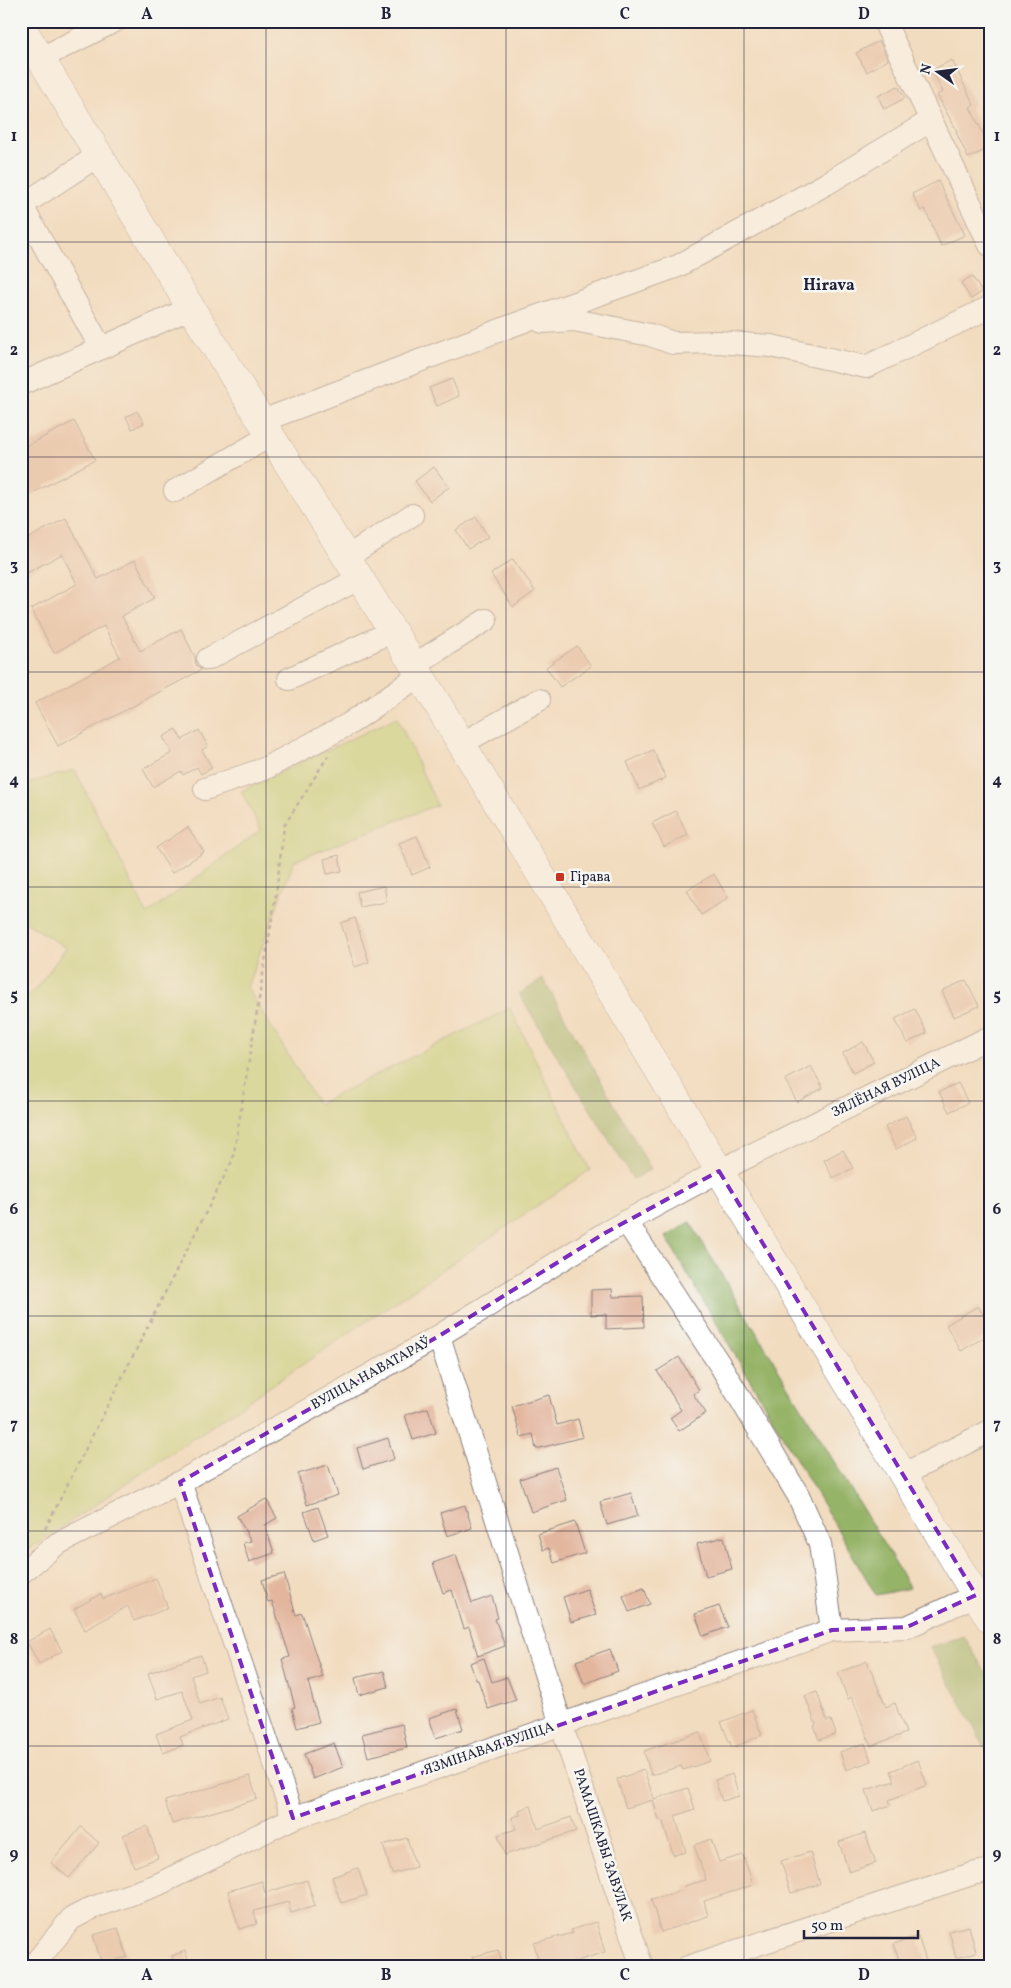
<svg xmlns="http://www.w3.org/2000/svg" width="1011" height="1988" viewBox="0 0 1011 1988" font-family="Vollkorn,serif">
	<style>
		.green { fill: #bed276; stroke: #707a58 }
		.forest { fill: #96b467; stroke: #5c6b51 }
		.building { fill: #e3b59d }
		.lines { fill: none; stroke-linecap: round; stroke-linejoin: round }
		.minor-casing { stroke: #8a7f7d; stroke-width: 24 }
		.major-casing { stroke: #8a7f7d; stroke-width: 29 }
		.path { stroke: #8a7f7d; stroke-width: 2.5; stroke-dasharray: 4 4; stroke-linecap: butt }
		.minor { stroke: #fff; stroke-width: 22 }
		.major { stroke: #fff; stroke-width: 28 }
		.marked { fill: none; stroke: #7b2cbf; stroke-width: 4; stroke-dasharray: 10 6; stroke-linejoin: round }
		.grid { fill: none; stroke: #22223b; stroke-width: 1; stroke-opacity: 0.55 }
		.poi-dot { fill: #c8321e; stroke: #f6f6f2; stroke-width: 2 }
		.labels { text-anchor: middle; dominant-baseline: central; stroke-width: 5; stroke-linejoin: round; paint-order: stroke }
		.poi-label { font-size: 14px; fill: #22223b; stroke: #f6f6f2; text-anchor: start }
		.street-label { font-size: 14px; fill: #22223b; stroke: #f6f6f2 }
		.quarter-label { font-size: 16px; font-weight: bold; fill: #22223b; stroke: #f6f6f2 }
		.neatline { fill: none; stroke: #22223b; stroke-width: 2 }
		.grid-label { font-size: 16px; text-anchor: middle; font-weight: bold; fill: #22223b }
	</style>
	<rect width="100%" height="100%" fill="#f6f6f2"/>
	<filter id="ink" filterUnits="userSpaceOnUse"><feTurbulence type="fractalNoise" baseFrequency=".02" numOctaves="2"/><feDisplacementMap in="SourceGraphic" scale="10" xChannelSelector="R" yChannelSelector="G"/><feConvolveMatrix kernelMatrix="1 2 1 2 8 2 1 2 1" color-interpolation-filters="sRGB"/></filter>
	<filter id="wash" filterUnits="userSpaceOnUse"><feTurbulence type="fractalNoise" baseFrequency=".0096" numOctaves="4" result="noise"/><feDisplacementMap in="SourceGraphic" scale="20" xChannelSelector="R" yChannelSelector="G"/><feGaussianBlur stdDeviation="1.12" result="paint"/><feColorMatrix in="noise" values="0 0 0 0 0 0 0 0 0 0 0 0 0 0 0 0 0 1.4 0 .05"/><feComposite in="paint" operator="in"/></filter>
	<g filter="url(#wash)">
		<rect width="100%" height="100%" fill="#f2dcbf"/>
		<path class="green" d="M397 717 437 805 294 861 247 987 318 1104 510 1008 590 1170 21 1555V1000L35 990 66 948 21 919V785L75 770 147 914 261 830 241 791Z"/>
		<path class="forest" d="M543 979 651 1169 633 1179 519 994Z
			M690 1222 910 1588 876 1595 666 1237Z
			M964 1636 990 1680V1756L930 1647Z"/>
		<g id="blocks">
			<path class="building" d="M879 41 888 60 867 72 856 53Z
				M952 60 974 105 970 107 990 148 968 158 956 132 957 131 937 95 943 92 932 70Z
				M898 86 905 98 884 109 878 96Z
				M938 181 965 235 941 246 925 209 921 211 912 194Z
				M972 276 982 292 971 299 961 283Z
				M452 379 459 396 437 406 429 388Z
				M137 411 144 423 132 429 126 417Z
				M74 421 95 460 21 499V449Z
				M434 467 449 487 430 501 415 481Z
				M476 517 488 537 468 549 456 530Z
				M66 518 98 579 135 560 155 598 122 616 140 651 181 629 195 657 196 665 201 670 58 746 35 703 120 657 104 626 54 653 31 609 77 584 62 554 21 576V542Z
				M513 559 535 591 513 607 491 574Z
				M577 646 591 666 560 687 546 667Z
				M176 729 182 740 199 730 208 746 202 750 212 768 201 774 197 767 183 775 181 771 153 787 143 769 172 753 163 737Z
				M653 750 666 778 639 790 627 762Z
				M676 811 688 835 664 847 652 823Z
				M188 827 204 852 172 873 156 848Z
				M417 836 430 867 412 875 399 843Z
				M339 855 342 871 327 874 324 859Z
				M714 874 728 898 701 915 687 890Z
				M384 886 387 902 360 907 357 892Z
				M355 918 369 962 355 967 341 923Z
				M966 980 979 1006 954 1017 942 991Z
				M915 1009 927 1033 907 1043 895 1019Z
				M863 1042 874 1062 853 1073 843 1053Z
				M811 1066 823 1088 797 1102 785 1080Z
				M958 1083 968 1103 949 1112 939 1092Z
				M906 1116 917 1138 896 1149 885 1127Z
				M843 1150 853 1168 833 1178 824 1160Z
				M612 1289 613 1297 643 1296 644 1327 606 1329V1314L591 1315V1290Z
				M978 1306 990 1326V1334L961 1351 946 1325Z
				M679 1357 699 1390 693 1394 706 1413 679 1431 670 1418 681 1410 657 1371Z
				M549 1395 557 1425 578 1419 583 1437 536 1449 533 1434 521 1437 512 1406Z
				M428 1408 436 1433 413 1440 405 1415Z
				M388 1438 394 1459 363 1469 357 1448Z
				M328 1465 338 1495 307 1505 298 1474Z
				M556 1467 567 1500 531 1512 520 1479Z
				M631 1493 638 1516 607 1525 600 1502Z
				M266 1499 277 1518 265 1525 274 1553 249 1562 243 1543 251 1541 237 1516Z
				M465 1505 472 1528 447 1536 440 1513Z
				M318 1507 328 1535 314 1540 304 1512Z
				M575 1522 585 1553 554 1563 549 1548 543 1550 538 1534Z
				M724 1537 732 1569 706 1576 697 1544Z
				M456 1555 472 1603 492 1596 498 1618 495 1619 505 1646 478 1656 469 1627 464 1629 452 1590 443 1593 433 1563Z
				M284 1574 296 1615 302 1613 323 1677 308 1682 319 1722 297 1728 292 1708 295 1707 282 1659 290 1657 272 1601 268 1602 262 1580Z
				M156 1578 168 1608 134 1621 128 1606 85 1630 74 1609 101 1594 103 1599Z
				M644 1588 650 1604 629 1612 623 1596Z
				M587 1589 596 1615 571 1622 563 1597Z
				M719 1606 728 1627 703 1636 695 1614Z
				M50 1629 62 1651 39 1664 27 1642Z
				M610 1649 618 1671 584 1684 576 1661Z
				M201 1655 206 1671 191 1676 200 1704 220 1697 228 1719 180 1737 183 1745 163 1753 156 1734 193 1720 182 1691 157 1699 148 1673Z
				M484 1658 492 1682 507 1677 516 1700 488 1709 478 1680H476L470 1663Z
				M867 1661 886 1707 895 1703 906 1733 871 1746 852 1697 848 1699 838 1673Z
				M384 1671 388 1687 359 1695 355 1678Z
				M817 1692 827 1721 831 1720 836 1734 819 1740 814 1726 816 1725 805 1696Z
				M457 1709 463 1729 436 1738 429 1718Z
				M752 1710 762 1735 732 1748 721 1722Z
				M402 1724 407 1748 368 1757 362 1734Z
				M700 1732 710 1761 683 1770 681 1766 651 1775 644 1751Z
				M334 1743 343 1767 313 1779 304 1754Z
				M865 1743 871 1761 846 1770 840 1752Z
				M918 1760 927 1785 889 1800 891 1805 873 1811 866 1790 895 1781 891 1771Z
				M644 1770 654 1799 688 1788 695 1809 675 1816 686 1852 673 1855 662 1819 659 1820 653 1800 626 1808 617 1779Z
				M732 1774 739 1796 722 1801 715 1780Z
				M250 1776 257 1799 172 1824 165 1801Z
				M531 1806 538 1829 571 1817 576 1831 505 1855 498 1835 516 1829 512 1817 520 1815 519 1810Z
				M147 1826 158 1858 134 1867 123 1835Z
				M81 1827 99 1843 69 1878 51 1863Z
				M865 1833 876 1863 849 1872 839 1842Z
				M407 1838 416 1867 392 1874 383 1845Z
				M711 1839 719 1862 743 1855 753 1885 704 1901 708 1916 661 1932 651 1899 685 1890 684 1886 706 1880 694 1845Z
				M810 1852 820 1884 791 1893 781 1861Z
				M358 1868 367 1895 341 1903 332 1877Z
				M307 1880 315 1906 291 1913 288 1902 254 1911 257 1924 239 1929 228 1891 262 1881 265 1893Z
				M596 1922 605 1952 559 1967H540L534 1943 573 1933 571 1930Z
				M969 1926 976 1952 956 1958 949 1931Z
				M118 1928 127 1957 102 1964 93 1935Z
				M918 1936 927 1964 920 1967H901L894 1944Z
				M498 1950 503 1967H475L472 1957Z
				M185 1951 191 1967H176L172 1956Z"/>
		</g>
	</g>
	<g filter="url(#ink)">
		<use href="#blocks" fill-opacity="0" stroke="#8a7f7d" stroke-width="1"/>
		<g class="lines">
			<defs>
				<path id="minor" d="M884 21 990 245
					M41 58 115 21
					M21 206 99 155
					M22 206 101 348
					M542 322 574 320 650 335 673 343 717 342 771 346 866 367 990 307
					M21 384 191 308
					M262 421 516 324 678 266 826 184 930 121
					M175 491 271 435
					M347 557 412 515
					M208 659 360 578
					M414 665 486 620
					M289 679 393 631
					M461 744 539 700
					M205 789 264 769 349 724 420 675
					M626 1221 722 1368 798 1495 820 1544 832 1630
					M439 1336 561 1724 642 1967
					M902 1475 990 1431
					M180 1482 293 1818
					M21 1573 57 1544 180 1482 439 1336 605 1233 719 1171 990 1037
					M32 1967 71 1919 92 1908 157 1885 293 1818 832 1630 907 1627 976 1595
					M688 1967 972 1874 990 1870"/>
				<path id="major" d="M21 26 191 308 420 675 990 1619"/>
			</defs>
			<use href="#minor" class="minor-casing"/>
			<use href="#major" class="major-casing"/>
			<path class="path" d="M45 1529 233 1159 276 894 284 826 328 756"/>
			<use href="#minor" class="minor"/>
			<use href="#major" class="major"/>
		</g>
	</g>
	<path d="M0 0H1011V1988H0ZM719 1171 976 1595 907 1627 832 1630 293 1818 180 1482 439 1336 605 1233Z" fill="#f2dcbf" fill-opacity=".55" fill-rule="evenodd"/>
	<path class="marked" d="M719 1171 976 1595 907 1627 832 1630 293 1818 180 1482 439 1336 605 1233Z"/>
	<path class="grid" d="M266 21V1967M506 21V1967M744 21V1967M21 242H990M21 457H990M21 672H990M21 887H990M21 1101H990M21 1316H990M21 1531H990M21 1746H990"/>
	<rect class="poi-dot" x="555" y="872" width="10" height="10" rx="2.5"/>
	<g class="labels">
		<g class="poi-label">
			<text x="570" y="877">Гірава</text>
		</g>
		<g class="street-label">
			<text transform="translate(886 1088) rotate(-26)">ЗЯЛЁНАЯ ВУЛІЦА</text>
			<text transform="translate(371 1374) rotate(-29)">ВУЛІЦА НАВАТАРАЎ</text>
			<text transform="translate(489 1749) rotate(-19)">ЯЗМІНАВАЯ ВУЛІЦА</text>
			<text transform="translate(602 1845) rotate(72)">РАМАШКАВЫ ЗАВУЛАК</text>
		</g>
		<g class="quarter-label">
			<text x="829" y="286">Hirava</text>
		</g>
	</g>
	<rect width="1011" height="1988" fill="none" stroke="#f6f6f2" stroke-width="55"/>
	<g transform="translate(938 72) rotate(284)" stroke="#f6f6f2" stroke-width="4" paint-order="stroke">
	<path d="M0-4L9 19L0 12L-9 19Z" fill="#22223b"/>
	<text y="-8" font-size="14" font-weight="bold" text-anchor="middle" fill="#22223b">N</text>
	</g>
	<path d="M804 1930v8h114v-8" fill="none" stroke="#22223b" stroke-width="2.5"/>
	<text x="811" y="1930" font-size="15" fill="#22223b" stroke="#f6f6f2" stroke-width="4" paint-order="stroke">50 m</text>
	<rect x="28" y="28" width="956" height="1932" class="neatline"/>
	<g class="grid-label">
		<text x="147" y="19">A</text>
		<text x="386" y="19">B</text>
		<text x="625" y="19">C</text>
		<text x="864" y="19">D</text>
		<text x="14" y="141">1</text>
		<text x="997" y="141">1</text>
		<text x="14" y="355">2</text>
		<text x="997" y="355">2</text>
		<text x="14" y="570">3</text>
		<text x="997" y="570">3</text>
		<text x="14" y="785">4</text>
		<text x="997" y="785">4</text>
		<text x="14" y="1000">5</text>
		<text x="997" y="1000">5</text>
		<text x="14" y="1214">6</text>
		<text x="997" y="1214">6</text>
		<text x="14" y="1429">7</text>
		<text x="997" y="1429">7</text>
		<text x="14" y="1644">8</text>
		<text x="997" y="1644">8</text>
		<text x="14" y="1859">9</text>
		<text x="997" y="1859">9</text>
		<text x="147" y="1980">A</text>
		<text x="386" y="1980">B</text>
		<text x="625" y="1980">C</text>
		<text x="864" y="1980">D</text>
	</g>
</svg>
